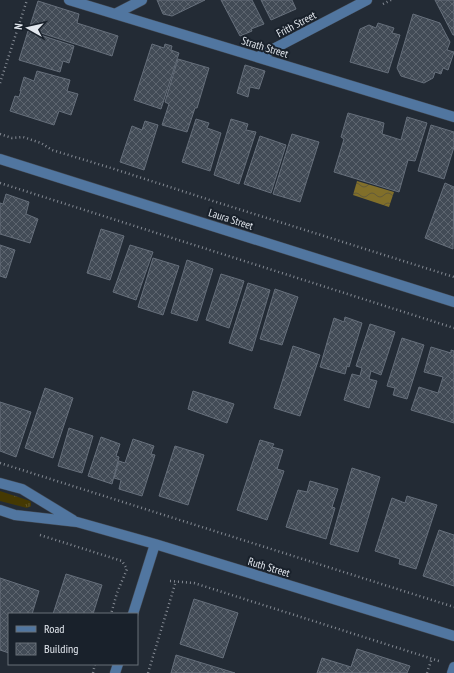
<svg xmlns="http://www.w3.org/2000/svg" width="454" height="673" viewBox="0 0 454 673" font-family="'PT Sans Narrow',sans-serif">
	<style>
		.grass { fill: url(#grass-tufts) }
		.water { fill: url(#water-waves) }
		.building { fill: url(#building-cross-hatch); stroke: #666f7b }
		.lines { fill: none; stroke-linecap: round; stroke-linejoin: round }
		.minor-casing { stroke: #424953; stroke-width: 11 }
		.path { stroke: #848a93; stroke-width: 2.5; stroke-dasharray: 1 3; stroke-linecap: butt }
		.minor { stroke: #5176a0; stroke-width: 10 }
		.labels { text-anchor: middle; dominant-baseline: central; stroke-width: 4; stroke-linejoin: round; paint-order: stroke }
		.street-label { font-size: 11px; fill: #e2e7ee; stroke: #19212b }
	</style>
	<defs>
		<pattern id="grass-tufts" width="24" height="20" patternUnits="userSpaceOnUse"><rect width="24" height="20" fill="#453903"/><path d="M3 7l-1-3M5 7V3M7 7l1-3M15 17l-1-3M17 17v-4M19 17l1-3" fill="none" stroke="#605628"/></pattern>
		<pattern id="water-waves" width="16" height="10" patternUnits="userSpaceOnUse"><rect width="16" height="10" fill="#816f2a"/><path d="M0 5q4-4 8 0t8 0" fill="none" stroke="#625a38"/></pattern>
		<pattern id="building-cross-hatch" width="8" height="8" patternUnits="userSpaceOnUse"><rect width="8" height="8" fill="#424b56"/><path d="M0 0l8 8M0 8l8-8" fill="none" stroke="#5d656f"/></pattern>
	</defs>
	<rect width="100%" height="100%" fill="#232b35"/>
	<path class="grass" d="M0 491 30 501 31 503V506L27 508 0 501Z"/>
	<path class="water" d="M357 181 394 192 389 207 353 195Z"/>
	<path class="building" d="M157 0H205L172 16 163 14Z
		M221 0H252L264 24 251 29 252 31 240 36Z
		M261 0H292L296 9 271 20Z
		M435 0H454V35H453Z
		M38 1 79 14 77 23 118 36 112 56 29 29Z
		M413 14 440 23 450 42 447 50 454 52 448 70 443 68 441 74 435 72 433 78 424 83 401 76 397 68Z
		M378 23 394 28 392 33 400 35 388 73 350 62 360 29 369 25 376 28Z
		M28 31 74 46 69 63 63 61 60 72 19 60Z
		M152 44 164 48 165 44 172 46 171 50 179 53 161 109 134 100Z
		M178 59 209 68 197 108H195L187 132 162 125 169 104 165 102Z
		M245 65 265 71 259 89 250 87 248 97 237 93Z
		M37 71 70 80 67 91 78 94 71 115 59 111 54 125 10 111 15 96 19 97 21 91H20L24 77 34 81Z
		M348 113 384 123 382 134 401 140 407 117 427 123 415 161 408 160 399 192 334 172 344 139 341 137Z
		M196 119 209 123 207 128 221 133 210 171 182 162Z
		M231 119 248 124 246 130 256 132 239 184 214 175Z
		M145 121 158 125 144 170 120 162 132 126 142 130Z
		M431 125 454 132V147L444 179 418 171Z
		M292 134 319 142 300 202 273 194Z
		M260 136 286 145 271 193 244 184Z
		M445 183 454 187 453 249 425 238Z
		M6 194 29 202 26 214 38 219 30 243 0 234V203L3 204Z
		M101 229 124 236 110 280 87 273Z
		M0 245 15 250 6 278 0 276Z
		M130 245 153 252 136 300 113 292Z
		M153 258 179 266 163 315 138 307Z
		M187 260 213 269 197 321 171 313Z
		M221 274 244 281 229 328 206 320Z
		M248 283 270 290 252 351 229 343Z
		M275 289 298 297 282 345 260 339Z
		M345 317 362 323 349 367 347 366 345 374 320 367 334 318 344 322Z
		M370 324 395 332 381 375 371 371 369 379 377 381 369 408 344 400 352 374 360 376 362 368 356 366Z
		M402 338 424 345 407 399 393 395 395 388 387 386Z
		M293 346 320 355 300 416 274 408Z
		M431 347 451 353V350L454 351V423L411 410 419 387 438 393 443 377 424 372Z
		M45 388 73 398 53 458 25 448Z
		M193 391 234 404 227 423 188 409Z
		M0 402 31 412 16 457 0 451Z
		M69 428 93 436 82 473 58 466Z
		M101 437 120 444 116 456 119 457 112 484 88 476Z
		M133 439 154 446 151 454 155 455 142 496 119 489 121 480 114 478 119 461 125 463Z
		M260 440 274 444 272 447 283 450 277 469 284 471 267 520 237 510Z
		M175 446 204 455 188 505 159 496Z
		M352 468 380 477 358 552 330 544Z
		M310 481 338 489 332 507 335 508 326 539 286 527 298 490 307 492Z
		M407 496 437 505 416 569 399 564 400 559 375 551 392 498 405 503Z
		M439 530 454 535V586L423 576Z
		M66 574 102 585 93 614H53Z
		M0 578 39 591 32 614H9V653L0 650Z
		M194 599 238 613 223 658 180 644Z
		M357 649 410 666 407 673H317L322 658 351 667Z
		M176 655 235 673H171Z"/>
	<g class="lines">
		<defs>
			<path id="minor" d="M69 0 454 117
				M115 14 142 0
				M258 57 367 0
				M0 159 454 302
				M0 483 22 489 73 520
				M0 510 15 515 77 522 155 544 454 636
				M133 614 155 544
				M115 673 118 664
				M452 673 454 667"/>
		</defs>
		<use href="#minor" class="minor-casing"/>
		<path class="path" d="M383 4 391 0
			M0 83 27 0
			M0 134 12 138 23 137 41 143 52 150 111 168 213 201 454 277
			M0 183 454 328
			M0 463 454 607
			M40 535 122 561 127 569 117 593 111 614
			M170 581 194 583 439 661
			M93 673 95 664
			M148 673 176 581
			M427 673 432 658"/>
		<use href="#minor" class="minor"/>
	</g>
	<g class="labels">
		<g class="street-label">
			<text transform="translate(296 24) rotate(-28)">Frith Street</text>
			<text transform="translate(265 47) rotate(17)">Strath Street</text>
			<text transform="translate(231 219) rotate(18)">Laura Street</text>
			<text transform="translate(269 567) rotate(17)">Ruth Street</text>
		</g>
	</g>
	<rect x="8" y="613" width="130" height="52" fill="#19212b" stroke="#697079"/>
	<rect x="16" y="626" width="20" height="6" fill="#5176a0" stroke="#697079"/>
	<text x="44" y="633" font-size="12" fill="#e2e7ee">Road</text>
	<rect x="16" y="643" width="20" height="12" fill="url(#building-cross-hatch)" stroke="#697079"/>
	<text x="44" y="653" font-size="12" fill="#e2e7ee">Building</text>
	<g transform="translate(28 28) rotate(278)" stroke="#19212b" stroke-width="3" paint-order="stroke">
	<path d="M0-3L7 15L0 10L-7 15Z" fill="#e2e7ee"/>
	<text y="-6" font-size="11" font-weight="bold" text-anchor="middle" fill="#e2e7ee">N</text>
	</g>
</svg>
